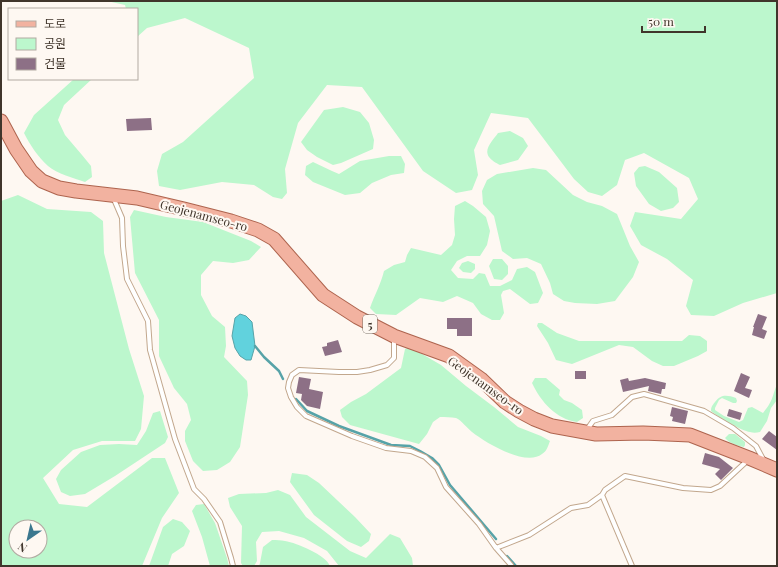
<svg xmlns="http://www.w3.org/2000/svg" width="778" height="567" viewBox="0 0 778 567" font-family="'Playfair Display','Noto Sans KR',serif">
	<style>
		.green { fill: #bcf7cd; fill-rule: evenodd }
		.water { fill: #61d2dd; stroke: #57a3a8 }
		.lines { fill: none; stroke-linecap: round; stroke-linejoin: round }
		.stream { stroke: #57a3a8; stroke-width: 2.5 }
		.building { fill: #8d7086 }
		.service-casing { stroke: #c2a78d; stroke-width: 6 }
		.primary-casing { stroke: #ae644e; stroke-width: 15 }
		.service { stroke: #fff; stroke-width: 4 }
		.primary { stroke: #f2b2a0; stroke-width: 13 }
		.labels { text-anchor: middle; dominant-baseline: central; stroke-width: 4; stroke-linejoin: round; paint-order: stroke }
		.shield { fill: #fef8f2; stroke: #797067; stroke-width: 1 }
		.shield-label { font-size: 11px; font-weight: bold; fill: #40352b }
		.street-label { font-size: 12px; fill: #40352b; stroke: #fef8f2 }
	</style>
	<rect width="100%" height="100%" fill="#fef8f2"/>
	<path class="green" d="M107 1H777V293L743 303 714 316 691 315 686 306 693 280 667 259 641 245 630 226 635 212 681 219 698 199 689 178 644 153 625 160 617 185 602 196 588 192 574 179 528 118 491 113 474 150 478 175 472 190 456 193 423 171 362 87 327 85 298 123 285 169 287 193 282 199 273 197 254 185 222 182 180 190 159 186 157 171 162 154 183 142 254 78 249 48 185 18 147 28 137 37V9H126L125 5Z
		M74 79H92L64 105 58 120 65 135 82 155 91 166 92 177 85 182C74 178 57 174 48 166 38 157 30 145 24 133L34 115Z
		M343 107 360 112 369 123 374 140 373 149 341 163 333 165 317 157 307 150 301 142 324 110Z
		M510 131 523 138 528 146 518 160 500 165C496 163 491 160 489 157 483 149 494 139 498 133Z
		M389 156H401L405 164 404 173 391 175 372 183 360 193 345 195 313 182 305 175 306 166 313 162 332 171 339 174 360 161Z
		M645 166 659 172 677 188 679 202 673 208 661 211 649 204 636 186 634 173 639 167Z
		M533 168 546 170 573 195 587 202 602 206 617 214 630 246 639 262 633 277 615 301 597 304 575 303 564 301 553 294 550 283 541 264 527 258 513 259 502 251 494 216 483 204 482 191 487 180 497 174Z
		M18 195 47 209 91 212 103 221 104 253 129 349 144 396 141 429 135 441H102L73 450 43 478 59 504 87 507 152 458H165L179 493 162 518 142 566H1V201ZM16 527H40V551H16Z
		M465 201 473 206 486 217 490 231 487 245 480 256H467L457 261 451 270 458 278 473 279 479 273 485 274 490 286H500L512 280 517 269 527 267 535 272 543 293 538 303 530 304 510 289 503 291 501 295 504 313 500 320H492L481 314 473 303 457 296 443 302 420 298 396 315 376 314 370 308C374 296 381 284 384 271L394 265 405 262 407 255 411 248 441 255 452 245 455 235 454 219 455 206Z
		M134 210 166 217 203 222 251 241 261 247 249 260 233 263 213 261 201 275V295L212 316 225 327 226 346 224 357 247 381 248 395 240 447 230 462 217 470 203 471 193 461 185 441V431L191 420 187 404 174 388 159 356V320L135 273 130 217Z
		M493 259H502L508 266V274L502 280 494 279 489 266Z
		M468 261 475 264V269L471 273 463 272 459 268 462 263Z
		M538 323H542L557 333 579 341H682L689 335 700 336 707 341V351L698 356 674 366H663L652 361 633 347 619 345 572 364 556 360 548 343 537 326Z
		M410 347 441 365 466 386 494 407 518 427 541 436 550 441C548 446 547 451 542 454 526 467 486 443 472 432 468 429 461 420 456 418 451 417 445 417 440 417L433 422 427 434 419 444 350 425 342 417 340 410 351 402 366 394 401 368 405 349Z
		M535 378H546L560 390 559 395 564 400 572 403 582 410 583 418 577 422C556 419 541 402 532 383Z
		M777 384V400L771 408 767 421 760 432C756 433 753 433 750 432 742 431 718 417 711 411 711 407 712 406 715 402 721 394 727 395 736 398L737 401 736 403H733L722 398 719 400 715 408V410L724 416 739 422 743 420 748 408 752 407 763 413C773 401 772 397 777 384Z
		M160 411 168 437 165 443 115 476 85 494 70 496 61 492 56 479 61 470 81 452 100 445 119 444 137 445 146 431 153 413Z
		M729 434H735L745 442V445L744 447C738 446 729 443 725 438Z
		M292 473 307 475 319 483 355 517 371 534 369 541 361 547 347 541 314 515 290 482Z
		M278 490 290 495 306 517 350 551 366 558 390 534 400 538 412 558 413 566H339L327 551 304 538 279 531 262 532 256 542 257 561 254 566H243L241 563 242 526 230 507 228 498 239 494 266 493Z
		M204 504 215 523 227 558 229 566H210L202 537 192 511 196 505Z
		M173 519 182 522 190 531 184 546 172 554 168 566H149L163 527Z
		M272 540C277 540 281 540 285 541 297 543 326 555 330 566H259L260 563 263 547Z"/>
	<path class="water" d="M240 314 246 316 252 322 255 346 251 360H246L240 356 235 348 232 336 235 318Z"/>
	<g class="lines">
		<path class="stream" d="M255 346 264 357 279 371 283 379
			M296 399 307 411 339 426 391 445 410 446 420 451 432 458 439 465 450 485 496 539
			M507 556 516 566"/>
	</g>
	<path class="building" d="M151 118 152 130 127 131 126 119Z
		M758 314 767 317 762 329 767 331 764 339 752 335 754 327H753Z
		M447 318H472V336H457V329H447Z
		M338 340 342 352 325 356 322 347 327 346V343Z
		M575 371H586V379H575Z
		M741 373 750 377 745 388 752 390 749 398 734 391Z
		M299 377 311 379 309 389 323 392 320 409 307 406 301 400 302 394 296 393Z
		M628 378 629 381 645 378 666 383 665 389H662L661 394 648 391 649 386 623 392 620 380Z
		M672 407 688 411 685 424 672 421 673 417 670 416Z
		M729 409 742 413 740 420 727 416Z
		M769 431 777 437V450L762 439Z
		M705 453 719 457 733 468 721 480 715 474 720 469 702 464Z"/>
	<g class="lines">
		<defs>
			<path id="service" d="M113 197 122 218 123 246 127 279 148 321 150 350 166 407 175 439 194 489 204 499 220 522 231 558 233 566
				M394 339V358L387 365 370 370 357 372H339L299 370 292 375 289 382 288 388 291 397 297 407 306 416 352 436 386 448 411 451 425 457 437 468 446 487 479 524 496 548 511 565
				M586 431 593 421 612 415 632 397 644 394 704 411 733 428 756 446 764 461
				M602 495 632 566
				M496 548 529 535 571 508 588 505 602 495 605 490 625 476 683 488 711 490 720 486 748 460"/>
			<path id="primary" d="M1 121 16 149 31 171 42 181 59 188 76 191 137 198 184 209 231 221 258 230 274 239 323 295 357 317 394 336 449 356 481 379 505 402 519 411 534 419 552 426 596 434 643 433 690 435 749 458 777 470"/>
		</defs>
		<use href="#service" class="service-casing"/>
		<use href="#primary" class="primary-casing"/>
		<use href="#service" class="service"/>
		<use href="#primary" class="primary"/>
	</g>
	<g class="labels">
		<rect class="shield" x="363" y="315" width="14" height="18" rx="3"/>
		<g class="shield-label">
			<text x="370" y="324">5</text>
		</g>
		<g class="street-label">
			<text transform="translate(204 215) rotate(15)">Geojenamseo-ro</text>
			<text transform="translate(486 385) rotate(36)">Geojenamseo-ro</text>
		</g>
	</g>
	<rect width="778" height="567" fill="none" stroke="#40352b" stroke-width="4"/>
	<rect x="8" y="8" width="130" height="72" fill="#fef8f2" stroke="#b2aaa2"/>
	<rect x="16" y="21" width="20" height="6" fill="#f2b2a0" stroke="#b2aaa2"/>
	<text x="44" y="28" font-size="12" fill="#40352b">도로</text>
	<rect x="16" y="38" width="20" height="12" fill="#bcf7cd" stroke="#b2aaa2"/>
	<text x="44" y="48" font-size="12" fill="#40352b">공원</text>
	<rect x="16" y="58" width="20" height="12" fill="#8d7086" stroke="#b2aaa2"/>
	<text x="44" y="68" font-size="12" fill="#40352b">건물</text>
	<g transform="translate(28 539) rotate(214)"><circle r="19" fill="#fef8f2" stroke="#b2aaa2"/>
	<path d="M0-3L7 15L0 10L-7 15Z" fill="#3b778e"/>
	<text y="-6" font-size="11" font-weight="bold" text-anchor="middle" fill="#40352b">N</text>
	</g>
	<path d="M642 26v6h63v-6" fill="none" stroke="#40352b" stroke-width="2"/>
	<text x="648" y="26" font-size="12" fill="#40352b" stroke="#fef8f2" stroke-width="3" paint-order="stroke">50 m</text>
</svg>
